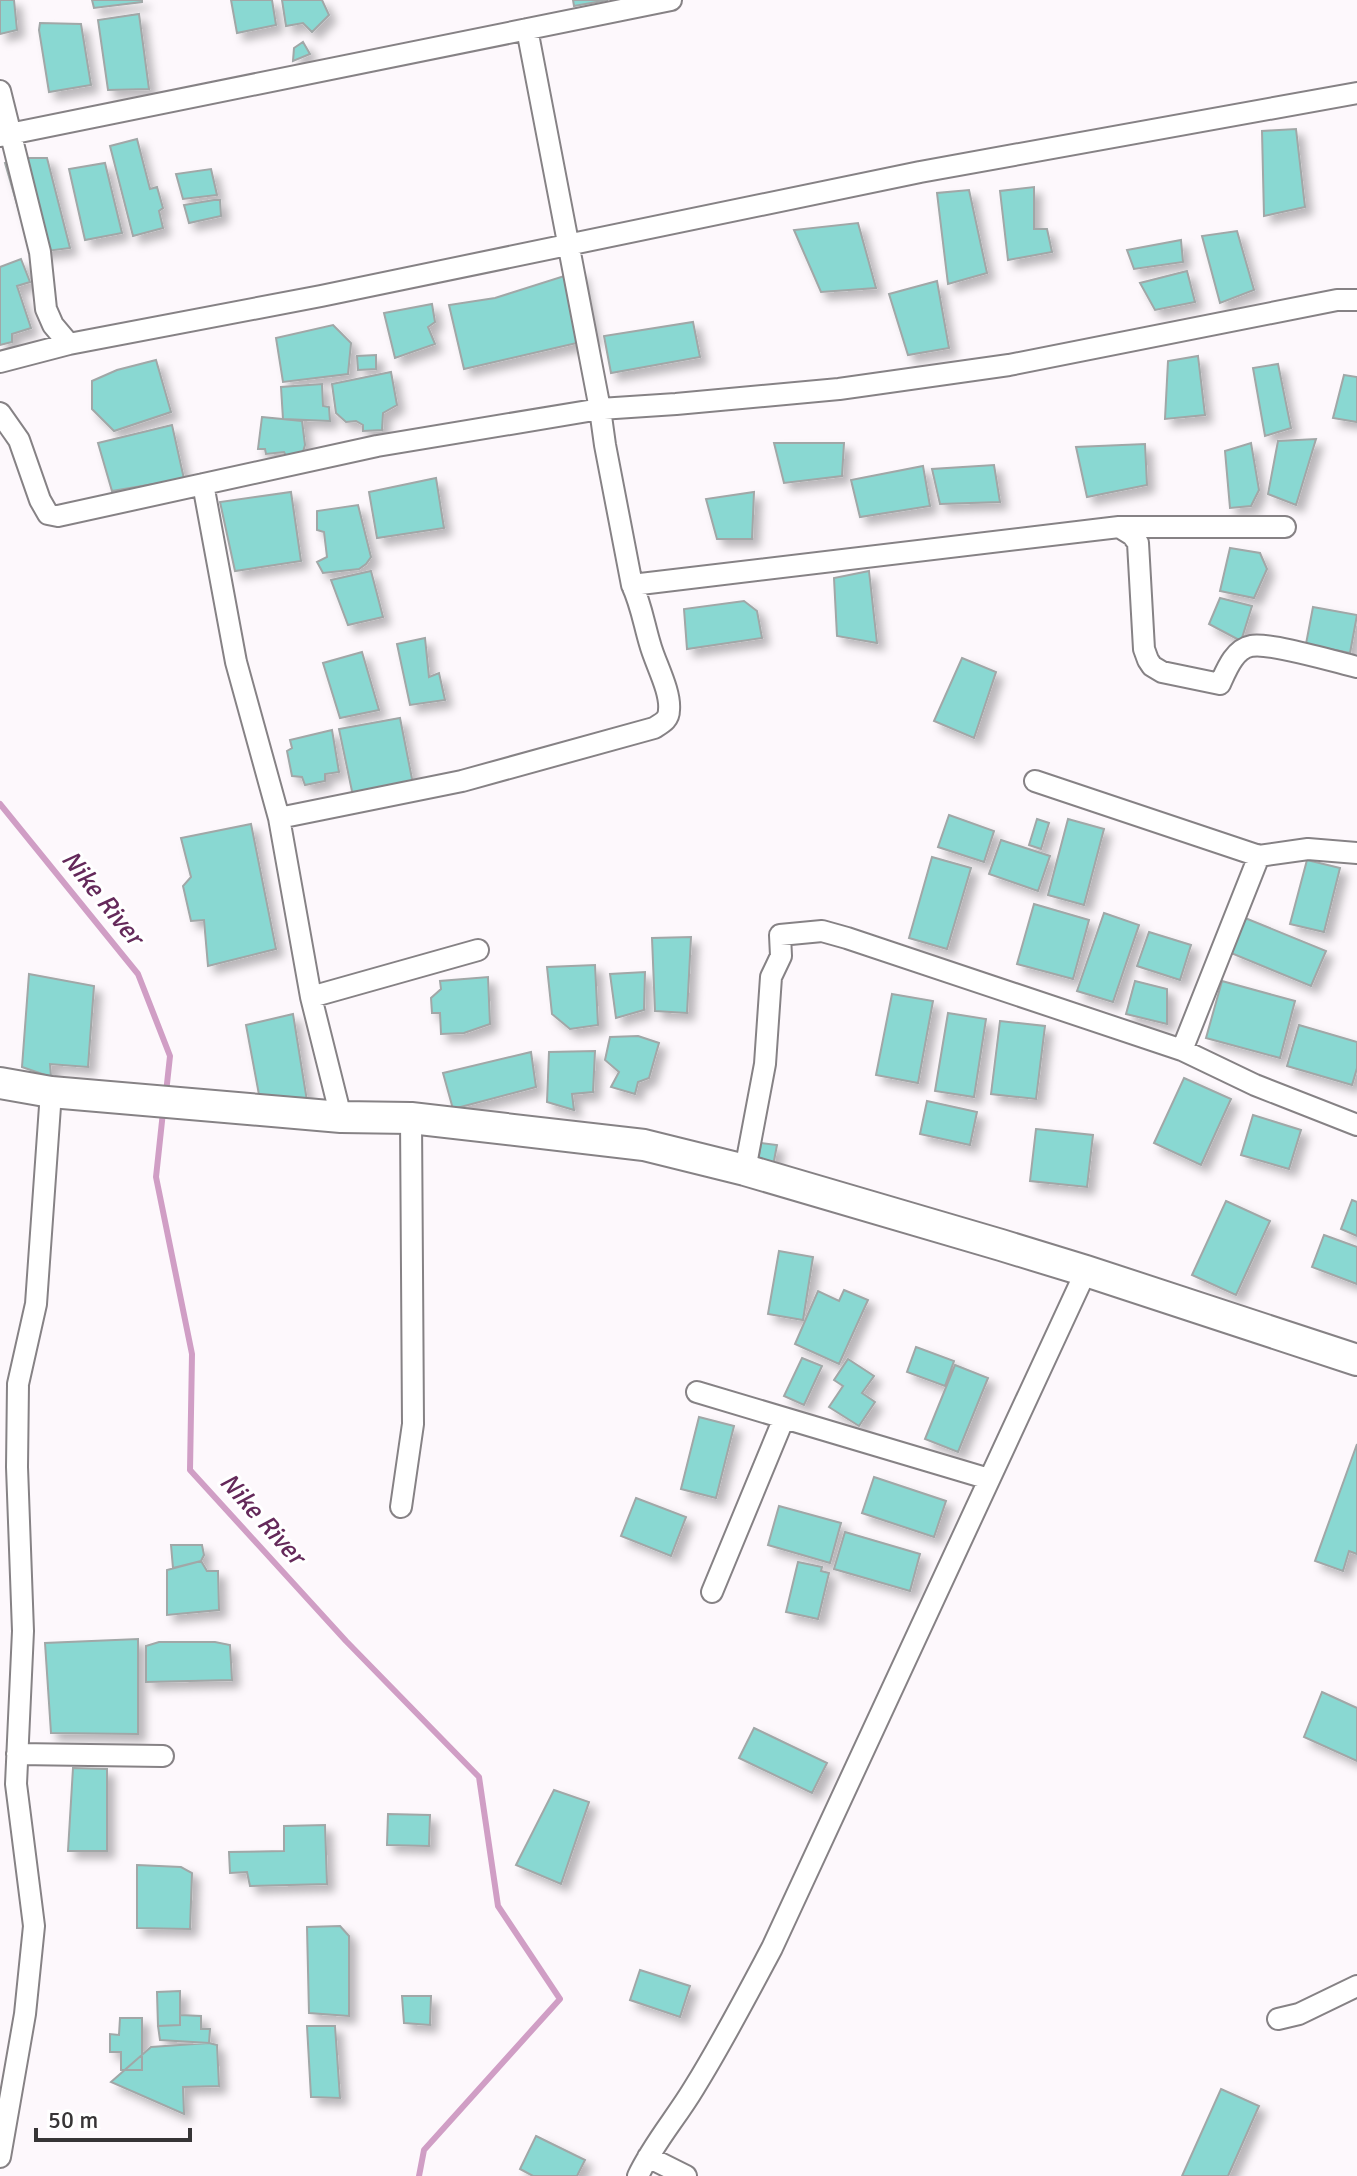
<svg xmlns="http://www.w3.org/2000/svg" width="1357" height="2176" viewBox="0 0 1357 2176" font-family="Signika,sans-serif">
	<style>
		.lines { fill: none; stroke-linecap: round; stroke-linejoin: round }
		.stream { stroke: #d09ec5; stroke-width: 6 }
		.building { fill: #89d8d2; stroke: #a1a7a7; stroke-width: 2; filter: url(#shadow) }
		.street-casing { stroke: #868285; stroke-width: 24 }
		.secondary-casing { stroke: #868285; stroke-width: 34 }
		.street { stroke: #fff; stroke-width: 20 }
		.secondary { stroke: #fff; stroke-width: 30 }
		.labels { text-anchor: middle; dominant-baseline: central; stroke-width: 6; stroke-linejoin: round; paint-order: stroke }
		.water-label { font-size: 26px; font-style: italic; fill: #64295a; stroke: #fff }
	</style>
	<defs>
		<filter id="shadow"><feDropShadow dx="7" dy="7" stdDeviation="4" flood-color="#0004"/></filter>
	</defs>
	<rect width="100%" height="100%" fill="#fdf8fc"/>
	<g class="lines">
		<path class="stream" d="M0 804 138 974 170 1056 166 1093
			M163 1112 156 1177 192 1354 190 1470 346 1641 479 1777 498 1906 560 1999 424 2150 419 2176"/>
	</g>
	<path class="building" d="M0 0H14L17 30 0 34Z
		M92 0H142V2L94 8Z
		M231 0H272L276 25 237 33Z
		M282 0H322L329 15 312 32 303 23 286 26Z
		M573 0H608L574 6Z
		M139 14 149 89 108 90 98 20Z
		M40 23 81 24 91 85 49 92 39 30Z
		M303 42 310 54 293 61 294 48Z
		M1296 129 1305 207 1264 216 1262 131Z
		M137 139 150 189 157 187 163 208 159 211 163 228 133 236 110 146Z
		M26 158H47L70 248 31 253 5 163Z
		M105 163 122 233 85 240 69 169Z
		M211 169 217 195 183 199 176 174Z
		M1034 187V229H1047L1052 252 1008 260 1000 191Z
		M969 190 987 273 948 284 937 193Z
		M214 200H220L221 216 189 223 184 205Z
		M858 223 876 288 821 292 794 230Z
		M1237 231 1254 290 1220 303 1202 236Z
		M1181 240 1183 262 1134 269 1127 250Z
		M21 259 30 282 17 286 31 328 12 334V342L0 345V267Z
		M580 271 594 339 464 369 449 305 495 298Z
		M1187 271 1195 302 1155 310 1140 283Z
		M937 281 949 348 908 355 889 294Z
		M432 304 435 322 428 327 435 344 395 358 384 313Z
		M693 322 700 357 611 373 604 336Z
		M333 325 351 343 348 374 283 382 276 338Z
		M376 355V369L358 370 357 356Z
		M1198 356 1205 415 1165 419 1168 361Z
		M156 360 171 412 114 431 92 409V381L117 370Z
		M1278 364 1291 428 1265 436 1253 368Z
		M391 372 397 405 383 413 382 430 363 431V425L356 421 346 422 336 413 332 384Z
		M1344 375 1357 377V422L1333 418Z
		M322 384 323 406 329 407 330 421 283 419 281 387Z
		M262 417 302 421 305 445 302 455 288 459 284 452 266 454 265 449H258Z
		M172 425 184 479 112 491 98 443Z
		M1316 439 1296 505 1268 494 1278 441Z
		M774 443H844L842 476 784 483Z
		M1251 443 1259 490 1251 506 1230 508 1225 451Z
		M1145 444 1147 485 1087 497 1076 447Z
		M994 465 1000 502 940 504 932 469Z
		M923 466 930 506 860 517 851 480Z
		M436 478 444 528 377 538 369 492Z
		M291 492 301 561 235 571 220 502Z
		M754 492 752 539H717L706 499Z
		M358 505 371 557 366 564 359 569 323 573 317 562 327 557 324 532 317 530V511Z
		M1230 548 1260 553 1267 569 1254 598 1220 591Z
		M371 571 383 617 348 625 331 580Z
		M869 571 877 643 837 636 834 578Z
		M1220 598 1252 606 1241 641 1209 624Z
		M744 601 757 611 762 638 687 649 684 609Z
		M1313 607 1357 615 1350 653 1306 644Z
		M425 638 429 677 439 673 445 700 410 705 397 644Z
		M362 652 379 710 340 718 323 663Z
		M962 658 996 672 974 738 934 721Z
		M400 718 413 784 353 796 339 729Z
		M332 730 339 772 325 774V781L305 785 302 777 292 776 287 751 292 748 290 740Z
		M949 815 994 831 984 862 938 847Z
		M1037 819 1049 823 1041 849 1029 845Z
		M1068 819 1104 829 1084 905 1048 895Z
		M251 824 276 949 208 966 204 920 191 921 183 886 191 877 181 838Z
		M1001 840 1050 856 1038 891 989 874Z
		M932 857 971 868 947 949 909 938Z
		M1307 860 1340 868 1324 932 1290 924Z
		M1034 904 1089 920 1073 979 1017 964Z
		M1104 913 1139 925 1113 1002 1077 991Z
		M1245 918 1326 951 1311 986 1231 953Z
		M1149 932 1191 945 1180 980 1137 966Z
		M691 937 687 1013 655 1011 652 938Z
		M595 965 598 1025 570 1029 552 1014 547 967Z
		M645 972 644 1010 616 1018 610 974Z
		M29 974 94 986 88 1067 50 1064 51 1077 22 1067Z
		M488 977 490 1024 464 1033 441 1034 440 1013H432L431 998 441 989 440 981Z
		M1135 981 1167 989V1024L1126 1014Z
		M1222 981 1295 1001 1280 1058 1206 1038Z
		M892 994 933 1001 918 1083 876 1075Z
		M948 1013 986 1019 974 1097 935 1091Z
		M293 1014 307 1101 260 1100 246 1025Z
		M1000 1021 1045 1026 1036 1099 991 1094Z
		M1299 1025 1357 1042V1068L1352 1085 1287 1066Z
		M638 1036 659 1043 649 1078 638 1082 635 1094 611 1087 619 1072 605 1060 610 1037Z
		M595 1051 593 1092 572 1094 574 1110 547 1102 549 1052Z
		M531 1052 536 1087 453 1109 443 1073Z
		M1184 1078 1231 1099 1201 1165 1154 1143Z
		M927 1101 977 1112 970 1145 920 1134Z
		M1253 1115 1301 1130 1289 1169 1241 1155Z
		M1036 1129 1093 1135 1087 1187 1030 1181Z
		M761 1143 777 1145 772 1171 757 1168Z
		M1352 1200 1357 1202V1236L1341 1229Z
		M1226 1201 1270 1221 1236 1295 1192 1275Z
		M1324 1235 1357 1247V1284L1312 1267Z
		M779 1251 813 1257 803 1320 768 1314Z
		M844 1290 868 1300 839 1364 795 1344 818 1291 839 1301Z
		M916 1347 954 1361 945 1386 907 1372Z
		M802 1358 822 1366 804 1405 784 1396Z
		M848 1359 874 1376 862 1393 875 1402 859 1426 829 1407 843 1386 834 1380Z
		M955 1365 988 1378 958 1452 925 1439Z
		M699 1417 734 1426 716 1498 681 1489Z
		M1357 1444V1554L1349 1551 1343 1571 1315 1561Z
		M874 1477 946 1501 934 1537 862 1513Z
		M636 1498 686 1517 671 1556 621 1536Z
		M779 1506 841 1523 830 1563 768 1545Z
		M845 1532 920 1554 910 1591 834 1569Z
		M171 1545H202L204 1555 201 1561 173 1568Z
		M201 1561 207 1571H218L219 1610 167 1615V1570Z
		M798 1562 822 1567 821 1571 829 1573 818 1619 786 1612Z
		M138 1639V1734L51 1733 45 1643Z
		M159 1642H215L230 1645 232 1680 146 1682V1646Z
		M1322 1692 1357 1708V1761L1304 1737Z
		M754 1728 827 1763 812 1793 739 1758Z
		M73 1768 107 1769V1851H68Z
		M554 1790 589 1802 561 1884 516 1865Z
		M388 1814 430 1815 429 1846 387 1845Z
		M325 1825 327 1884 250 1886 247 1872 230 1873 229 1852 284 1851V1826Z
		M137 1865 181 1867 192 1873 190 1929 137 1928Z
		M340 1926 349 1936V2016L309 2013 307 1927Z
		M640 1970 690 1986 680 2017 630 2000Z
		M180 1991V2025L158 2026 157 1992Z
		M402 1996H431L430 2025 404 2023Z
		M180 2015 201 2016V2029H210L209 2043 160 2040 158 2026 180 2025Z
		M120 2018H142V2070H121V2052H110V2034L119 2035Z
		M307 2026H335L340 2098 311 2097Z
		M209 2043 217 2045 219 2086 183 2087 184 2114 111 2082 151 2047Z
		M1221 2089 1259 2106 1228 2176H1182Z
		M536 2136 585 2160 577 2176H533L520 2169Z"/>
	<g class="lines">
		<defs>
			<path id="street" d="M0 91 40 252 46 309 53 325 69 344
				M0 136 671 0
				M0 362 69 344 321 296 920 172 1357 93
				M0 413 19 440 40 500 48 514 58 516 377 446 600 409 676 404 839 389 1009 365 1337 300H1357
				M203 484 236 662 279 818 311 997 341 1117
				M1119 527H1285
				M632 585 1119 527 1132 535 1138 543 1144 649 1148 660 1152 666 1162 672 1220 684C1226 671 1234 649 1251 646 1269 642 1336 662 1357 667
				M1035 781 1259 856 1308 849 1357 853
				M279 818 462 781 654 728C662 723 669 720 669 710 671 691 655 663 650 644 644 624 641 604 632 585L605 445 600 409 527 29
				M311 997 478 950
				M1182 1050 1259 856
				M745 1170 765 1064 771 977 781 956 780 935 822 931 847 938 1182 1050 1255 1085 1357 1125
				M697 1392 989 1479
				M401 1507 413 1424 411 1118
				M712 1592 784 1418
				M17 1754 163 1756
				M1278 2019 1299 2014 1357 1986
				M0 2157 25 2014 34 1926 16 1784 23 1631 17 1467 18 1384 36 1304 51 1092
				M648 2157 686 2176
				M638 2176C653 2144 676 2118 694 2088 722 2043 747 1995 772 1948L1086 1271"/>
			<path id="secondary" d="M0 1083 51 1092 341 1117 411 1118 644 1145 745 1170 1001 1245 1086 1271 1357 1360"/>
		</defs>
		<use href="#street" class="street-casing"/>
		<use href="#secondary" class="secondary-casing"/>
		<use href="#street" class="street"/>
		<use href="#secondary" class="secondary"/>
	</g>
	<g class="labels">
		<g class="water-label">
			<text transform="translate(102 898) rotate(51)">Nike River</text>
			<text transform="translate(262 1519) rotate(48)">Nike River</text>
		</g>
	</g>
	<path d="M36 2128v12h154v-12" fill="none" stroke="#373536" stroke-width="4"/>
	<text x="48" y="2128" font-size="24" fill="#373536" stroke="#ffffff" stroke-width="6" paint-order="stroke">50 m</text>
</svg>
